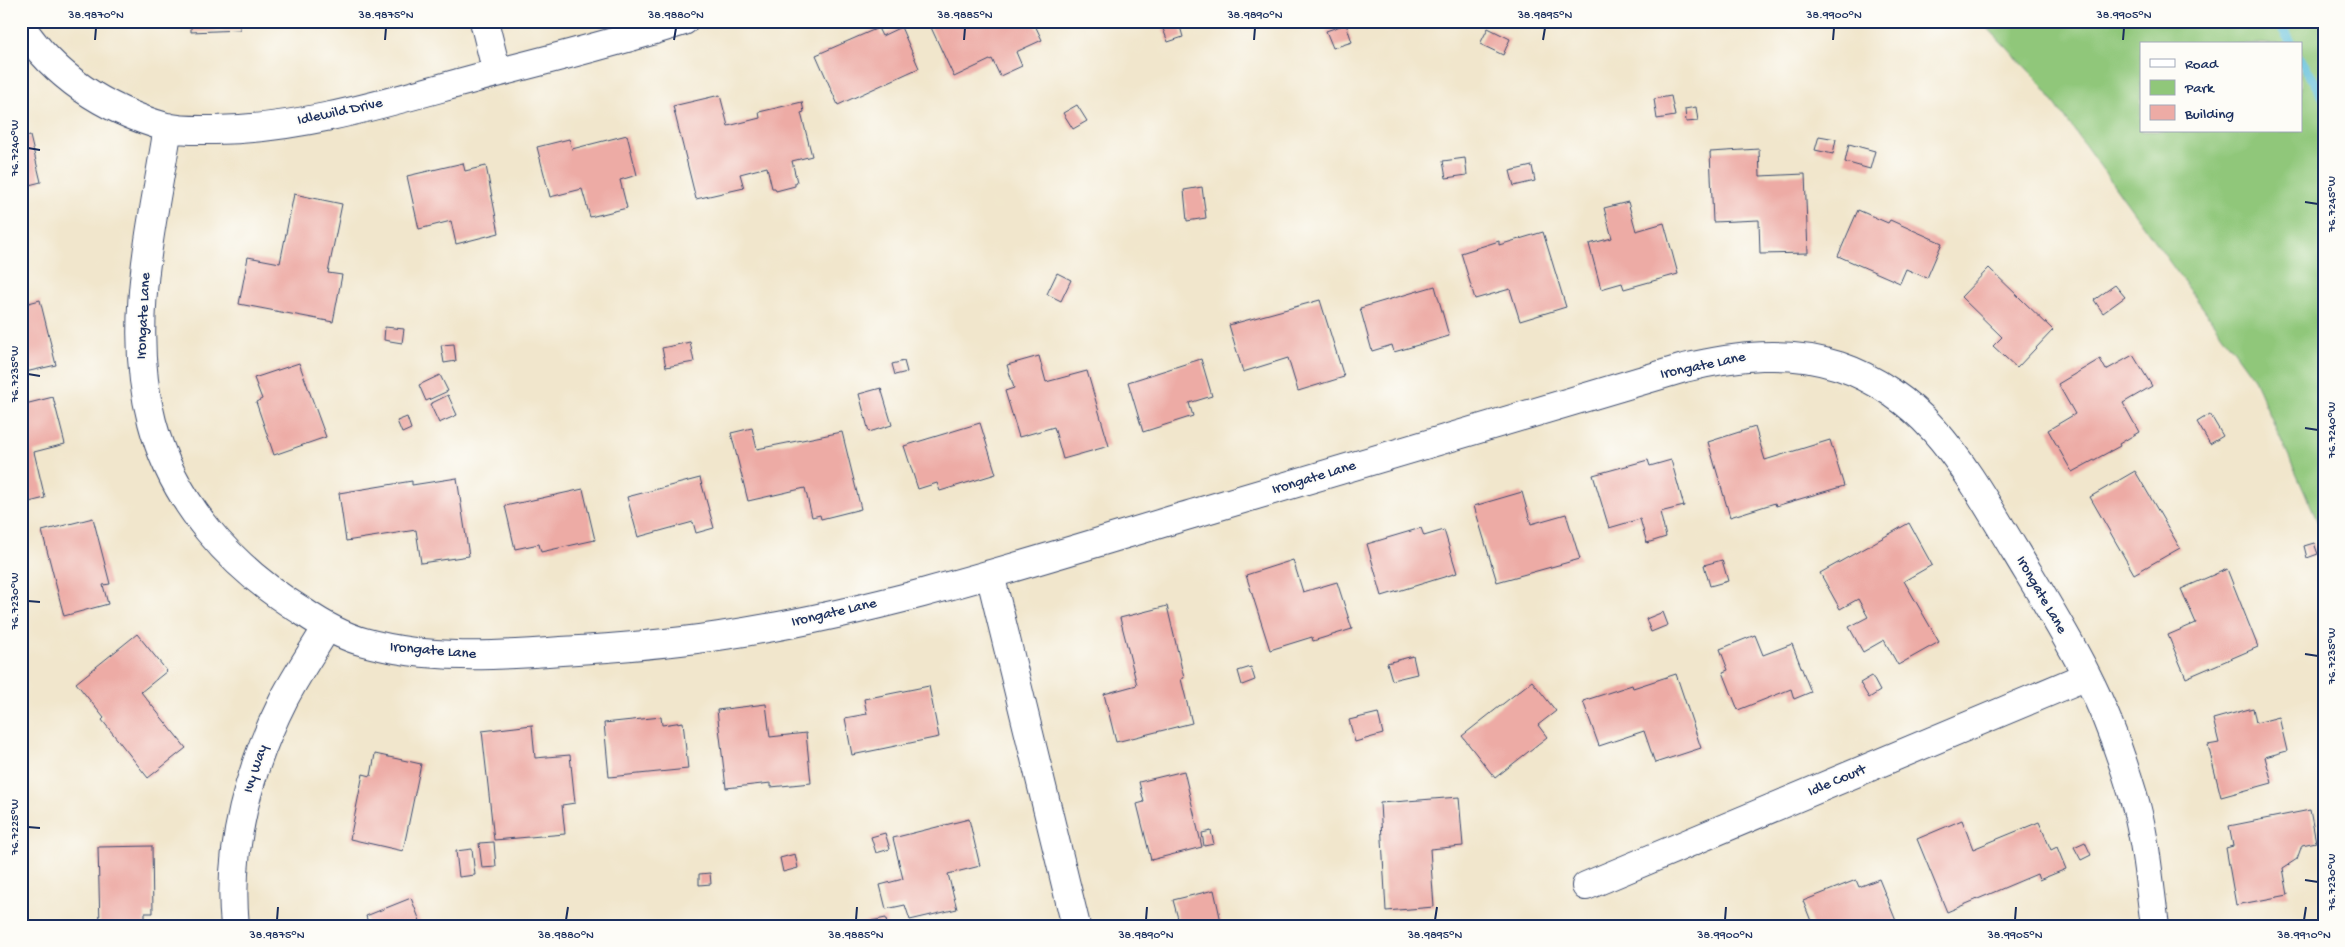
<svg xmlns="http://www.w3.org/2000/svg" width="2345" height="947" viewBox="0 0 2345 947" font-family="'Gochi Hand',sans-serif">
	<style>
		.green { fill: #90c77a; stroke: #567b6c; fill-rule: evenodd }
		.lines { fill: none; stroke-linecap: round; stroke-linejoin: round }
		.stream { stroke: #5cbeda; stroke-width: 10 }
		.building { fill: #edaba5 }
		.minor-casing { stroke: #3b4a6e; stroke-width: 30 }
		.minor { stroke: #fff; stroke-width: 28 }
		.ticks { fill: none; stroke: #1b2f5e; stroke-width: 2 }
		.labels { text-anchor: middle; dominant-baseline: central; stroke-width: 4; stroke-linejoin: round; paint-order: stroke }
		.street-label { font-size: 15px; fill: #1b2f5e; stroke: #fdfcf7 }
		.neatline { fill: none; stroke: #1b2f5e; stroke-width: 2 }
		.ticks-label { font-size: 12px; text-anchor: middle; fill: #1b2f5e }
	</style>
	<rect width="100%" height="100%" fill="#fdfcf7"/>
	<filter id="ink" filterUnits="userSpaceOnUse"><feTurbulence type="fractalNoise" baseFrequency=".02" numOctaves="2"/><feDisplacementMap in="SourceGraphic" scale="10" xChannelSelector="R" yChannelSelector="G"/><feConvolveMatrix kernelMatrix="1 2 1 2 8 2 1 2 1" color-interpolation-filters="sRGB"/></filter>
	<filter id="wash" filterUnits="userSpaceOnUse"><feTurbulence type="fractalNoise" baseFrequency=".0096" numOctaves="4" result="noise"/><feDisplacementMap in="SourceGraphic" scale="20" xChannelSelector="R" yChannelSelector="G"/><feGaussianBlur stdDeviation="1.12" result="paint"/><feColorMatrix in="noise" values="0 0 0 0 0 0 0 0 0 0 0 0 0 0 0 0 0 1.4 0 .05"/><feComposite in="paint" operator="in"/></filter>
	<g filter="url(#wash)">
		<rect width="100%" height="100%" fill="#f1e6cc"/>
		<path class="green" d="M1981 21H2324V536L2253 377 2037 79ZM2141 44H2301V131H2141Z"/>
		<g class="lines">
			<path class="stream" d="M2278 21 2292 44
				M2301 60 2324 98"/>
		</g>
		<g id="blocks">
			<path class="building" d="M191 21H240V30L191 32Z
				M928 21H1033L1042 40 1016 52 1022 66 1000 76 992 59 954 77Z
				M1179 23 1183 37 1168 42 1163 29Z
				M1346 24 1352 42 1333 48 1326 31Z
				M901 27 919 68 838 105 816 55 878 28 882 36Z
				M1488 28 1510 39 1503 55 1480 44Z
				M720 95 728 126 760 118 759 112 802 102 804 112 801 113 812 156 792 161 797 182 795 183V186L776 191 775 188H772L767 167 740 174 744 188 696 199 673 106Z
				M1671 96 1675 116 1657 119 1654 99Z
				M1077 105 1087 121 1073 129 1063 113Z
				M1696 107 1698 121 1686 122 1685 109Z
				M627 135 637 175 620 180 627 208 590 217 582 189 550 197 537 147 569 139 572 149Z
				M30 136 41 182 21 187V138Z
				M1819 136 1836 139 1833 154 1815 150Z
				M1849 144 1875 151 1870 169 1845 162Z
				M1759 149 1760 176 1805 174 1808 253 1760 254 1759 220 1713 222 1710 152Z
				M1465 158 1467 175 1446 178 1443 161Z
				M463 163 465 171 486 166 499 233 456 244 451 221 419 229 407 176Z
				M1532 166 1535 181 1514 186 1510 171Z
				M1202 187 1206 218 1187 221 1184 190Z
				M294 194 342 204 328 273 342 275 333 322 239 304 248 257 280 263Z
				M1628 202 1636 231 1664 223 1678 274 1624 289 1622 283 1601 289 1589 244 1612 238 1604 208Z
				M1858 210 1888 223 1890 220 1942 243 1927 278 1906 269 1900 283 1838 256Z
				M1543 232 1566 307 1520 321 1510 289 1475 299 1461 253 1499 241V245Z
				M1989 268 2053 330 2017 368 1993 346 2002 337 1961 297Z
				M1057 273 1071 280 1061 301 1047 294Z
				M2115 285 2125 297 2103 313 2094 300Z
				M1435 286 1449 336 1394 352 1392 345 1372 351 1360 308Z
				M21 291 25 304 40 300 56 365 21 373Z
				M1320 300 1344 377 1298 391 1288 358 1243 372 1229 325Z
				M385 327 404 329 402 343 384 340Z
				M690 342 694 362 666 367 662 348Z
				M454 344 456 361 444 363 441 345Z
				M2133 355 2152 386 2123 403 2139 432 2119 444 2120 446 2072 472 2048 430 2075 414 2058 384 2100 359 2106 370Z
				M1039 356 1046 382 1087 371 1109 446 1063 459 1054 427 1019 437 1005 391 1014 388 1007 365Z
				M1201 359 1212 396 1189 403 1193 416 1143 432 1128 382Z
				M904 361 907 372 895 375 892 364Z
				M299 363 326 437 274 455 256 402 262 399 254 378Z
				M440 375 448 391 426 401 419 385Z
				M881 388 892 425 869 432 859 394Z
				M448 395 457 415 439 423 430 404Z
				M53 397 65 444 34 452 45 498 21 504V405Z
				M2210 414 2223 436 2210 444 2197 422Z
				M407 417 411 429 402 433 397 421Z
				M980 423 996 474 940 491 937 483 918 489 904 446Z
				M1755 427 1765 460 1830 440 1844 486 1776 506 1775 503 1730 517 1708 442Z
				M752 428 757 449 842 432 861 509 821 519 820 515 812 517 805 488 748 501 731 433Z
				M1648 460 1650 466 1671 460 1684 506 1660 512 1666 537 1647 543 1640 519 1609 528 1593 475Z
				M2135 471 2180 548 2134 574 2090 497Z
				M457 478 469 556 421 563 416 530 346 541 339 493 412 481V485Z
				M700 478 714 528 696 533 693 522 638 537 627 497Z
				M583 489 595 540 541 552 539 544 515 549 505 506Z
				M1522 492 1531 524 1566 514 1580 559 1497 582 1474 506Z
				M93 518 110 584 103 585 108 604 64 616 42 531Z
				M1909 523 1932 565 1904 581 1939 642 1898 665 1884 640 1863 652 1849 627 1868 617 1858 599 1840 609 1820 573Z
				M1421 528 1424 536 1444 530 1457 573 1382 596 1367 544Z
				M2314 543 2318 554 2307 558 2304 546Z
				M1293 560 1303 592 1337 582 1352 629 1313 641 1312 637 1270 650 1246 575Z
				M1722 560 1728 581 1710 586 1704 565Z
				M2227 569 2258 647 2186 678 2168 635 2196 623 2181 589Z
				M1167 606 1184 678 1181 679 1192 723 1116 742 1104 694 1137 685 1120 618Z
				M1663 612 1668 625 1651 632 1646 619Z
				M137 634 167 671 141 692 186 748 148 778 102 720 104 718 76 683Z
				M1755 635 1763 655 1792 644 1811 692 1794 699 1791 689 1738 710 1723 672 1728 670 1720 649Z
				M1413 656 1417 674 1392 680 1387 663Z
				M1251 667 1255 680 1242 685 1238 671Z
				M1676 674 1701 748 1655 763 1644 731 1599 746 1583 701 1632 685 1633 688Z
				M1872 676 1880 691 1869 698 1860 683Z
				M1532 681 1556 711 1538 725 1547 737 1495 778 1462 736Z
				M929 686 939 737 852 755 845 718 867 714 864 699Z
				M766 704 770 737 806 733 811 783 771 787V783L726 788 717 710Z
				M2253 708 2256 723 2279 717 2287 751 2265 757 2272 783 2221 797 2208 745 2219 743 2213 719Z
				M1378 713 1383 734 1355 742 1349 720Z
				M661 717 662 725 683 722 688 769 609 777 604 723Z
				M532 725 535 758 570 755 575 803 562 805 565 834 494 840 482 731Z
				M375 754 421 764 403 851 350 839 363 774 371 776Z
				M1184 771 1202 847 1151 860 1137 804 1144 802 1139 782Z
				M1459 797 1463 846 1430 849 1434 907 1386 911 1380 803Z
				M2310 810 2316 842 2302 845 2297 859 2283 868 2288 895 2236 905 2226 848 2233 846 2229 826Z
				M969 819 980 866 948 874 957 909 910 920 905 905 886 909 880 885 903 879 893 838Z
				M1962 820 1973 849 2039 822 2051 850 2057 847 2066 869 2039 880 2037 874 1947 912 1917 839Z
				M1211 831 1214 844 1204 846 1202 833Z
				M885 833 890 849 876 853 871 837Z
				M494 842 496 867 482 868 479 843Z
				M2085 842 2091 855 2081 860 2074 847Z
				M152 846 153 913H145V926H100L98 847Z
				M472 849 475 875 459 877 456 851Z
				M795 854 798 868 783 872 780 858Z
				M710 873 711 884 699 885V874Z
				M1879 879 1896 921 1884 926H1813L1803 901 1856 880 1859 887Z
				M1214 890 1222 926H1180L1173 900Z
				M411 898 422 926H369L366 916Z
				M886 918 887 926H850V925Z"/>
		</g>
	</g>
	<g filter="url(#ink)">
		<use href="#blocks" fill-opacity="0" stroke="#3b4a6e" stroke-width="1"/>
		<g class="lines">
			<defs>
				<path id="minor" d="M484 21 497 73
					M21 26C56 78 106 110 166 127 181 131 200 130 215 130 305 129 391 101 477 78 546 60 616 43 684 21
					M168 127C153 224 126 325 152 422 173 503 232 568 302 611 321 624 341 636 364 642 428 660 496 656 561 651 614 648 667 644 719 636 882 612 1041 559 1199 512 1360 464 1522 416 1684 368 1735 356 1788 349 1839 366 1875 378 1909 402 1934 430 1967 467 1991 512 2017 554 2041 594 2066 634 2087 676 2106 713 2121 755 2133 795 2146 837 2149 882 2155 926
					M990 574 1076 926
					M1586 886 2087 676
					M235 926C227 848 249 768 284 699 297 674 313 651 327 627"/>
			</defs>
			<use href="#minor" class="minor-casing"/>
			<use href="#minor" class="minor"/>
		</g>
	</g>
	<path class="ticks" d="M95 40 96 28M385 40 386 28M674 40 676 28M964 40 965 28M1254 40 1255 28M1543 40 1545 28M1833 40 1834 28M2123 40 2124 28M28 148 40 150M2305 202 2318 204M28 374 40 376M2305 428 2318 430M28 601 40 602M2305 654 2318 656M28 827 40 828M2305 880 2318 882M277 920 278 907M566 920 568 907M856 920 857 907M1146 920 1147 907M1435 920 1437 907M1725 920 1726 907M2015 920 2016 907M2304 920 2306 907"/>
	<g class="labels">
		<g class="street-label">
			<text transform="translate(340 112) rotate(-12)">Idlewild Drive</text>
			<text transform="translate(144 316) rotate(-87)">Irongate Lane</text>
			<text transform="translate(1703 366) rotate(-12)">Irongate Lane</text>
			<text transform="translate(1314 478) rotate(-17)">Irongate Lane</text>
			<text transform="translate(2041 595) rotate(60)">Irongate Lane</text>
			<text transform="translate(834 613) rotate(-13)">Irongate Lane</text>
			<text transform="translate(433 651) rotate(5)">Irongate Lane</text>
			<text transform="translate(256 769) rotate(-72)">Ivy Way</text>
			<text transform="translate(1837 781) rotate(-23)">Idle Court</text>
		</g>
	</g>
	<rect width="2345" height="947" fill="none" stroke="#fdfcf7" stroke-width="55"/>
	<rect x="2140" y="42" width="162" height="90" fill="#fdfcf7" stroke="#a3aaba"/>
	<rect x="2150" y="59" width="25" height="8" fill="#ffffff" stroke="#a3aaba"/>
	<text x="2185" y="68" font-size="15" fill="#1b2f5e">Road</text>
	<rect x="2150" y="80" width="25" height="15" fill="#90c77a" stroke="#a3aaba"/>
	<text x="2185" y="92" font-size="15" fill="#1b2f5e">Park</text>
	<rect x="2150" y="105" width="25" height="15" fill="#edaba5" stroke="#a3aaba"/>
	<text x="2185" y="118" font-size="15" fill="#1b2f5e">Building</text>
	<rect x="28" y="28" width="2290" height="892" class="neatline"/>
	<g class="ticks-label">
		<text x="96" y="18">38.9870°N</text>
		<text x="386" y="18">38.9875°N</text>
		<text x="676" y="18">38.9880°N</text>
		<text x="965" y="18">38.9885°N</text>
		<text x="1255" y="18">38.9890°N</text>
		<text x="1545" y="18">38.9895°N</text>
		<text x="1834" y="18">38.9900°N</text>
		<text x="2124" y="18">38.9905°N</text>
		<text transform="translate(14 148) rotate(-90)" y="4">76.7240°W</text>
		<text transform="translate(2331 204) rotate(-90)" y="4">76.7245°W</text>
		<text transform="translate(14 374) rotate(-90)" y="4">76.7235°W</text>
		<text transform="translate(2331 430) rotate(-90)" y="4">76.7240°W</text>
		<text transform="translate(14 601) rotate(-90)" y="4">76.7230°W</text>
		<text transform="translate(2331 656) rotate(-90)" y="4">76.7235°W</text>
		<text transform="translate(14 827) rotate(-90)" y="4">76.7225°W</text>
		<text transform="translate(2331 882) rotate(-90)" y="4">76.7230°W</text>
		<text x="277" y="938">38.9875°N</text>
		<text x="566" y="938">38.9880°N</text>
		<text x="856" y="938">38.9885°N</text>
		<text x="1146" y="938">38.9890°N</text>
		<text x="1435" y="938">38.9895°N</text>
		<text x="1725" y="938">38.9900°N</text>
		<text x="2015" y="938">38.9905°N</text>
		<text x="2304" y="938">38.9910°N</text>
	</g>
</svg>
